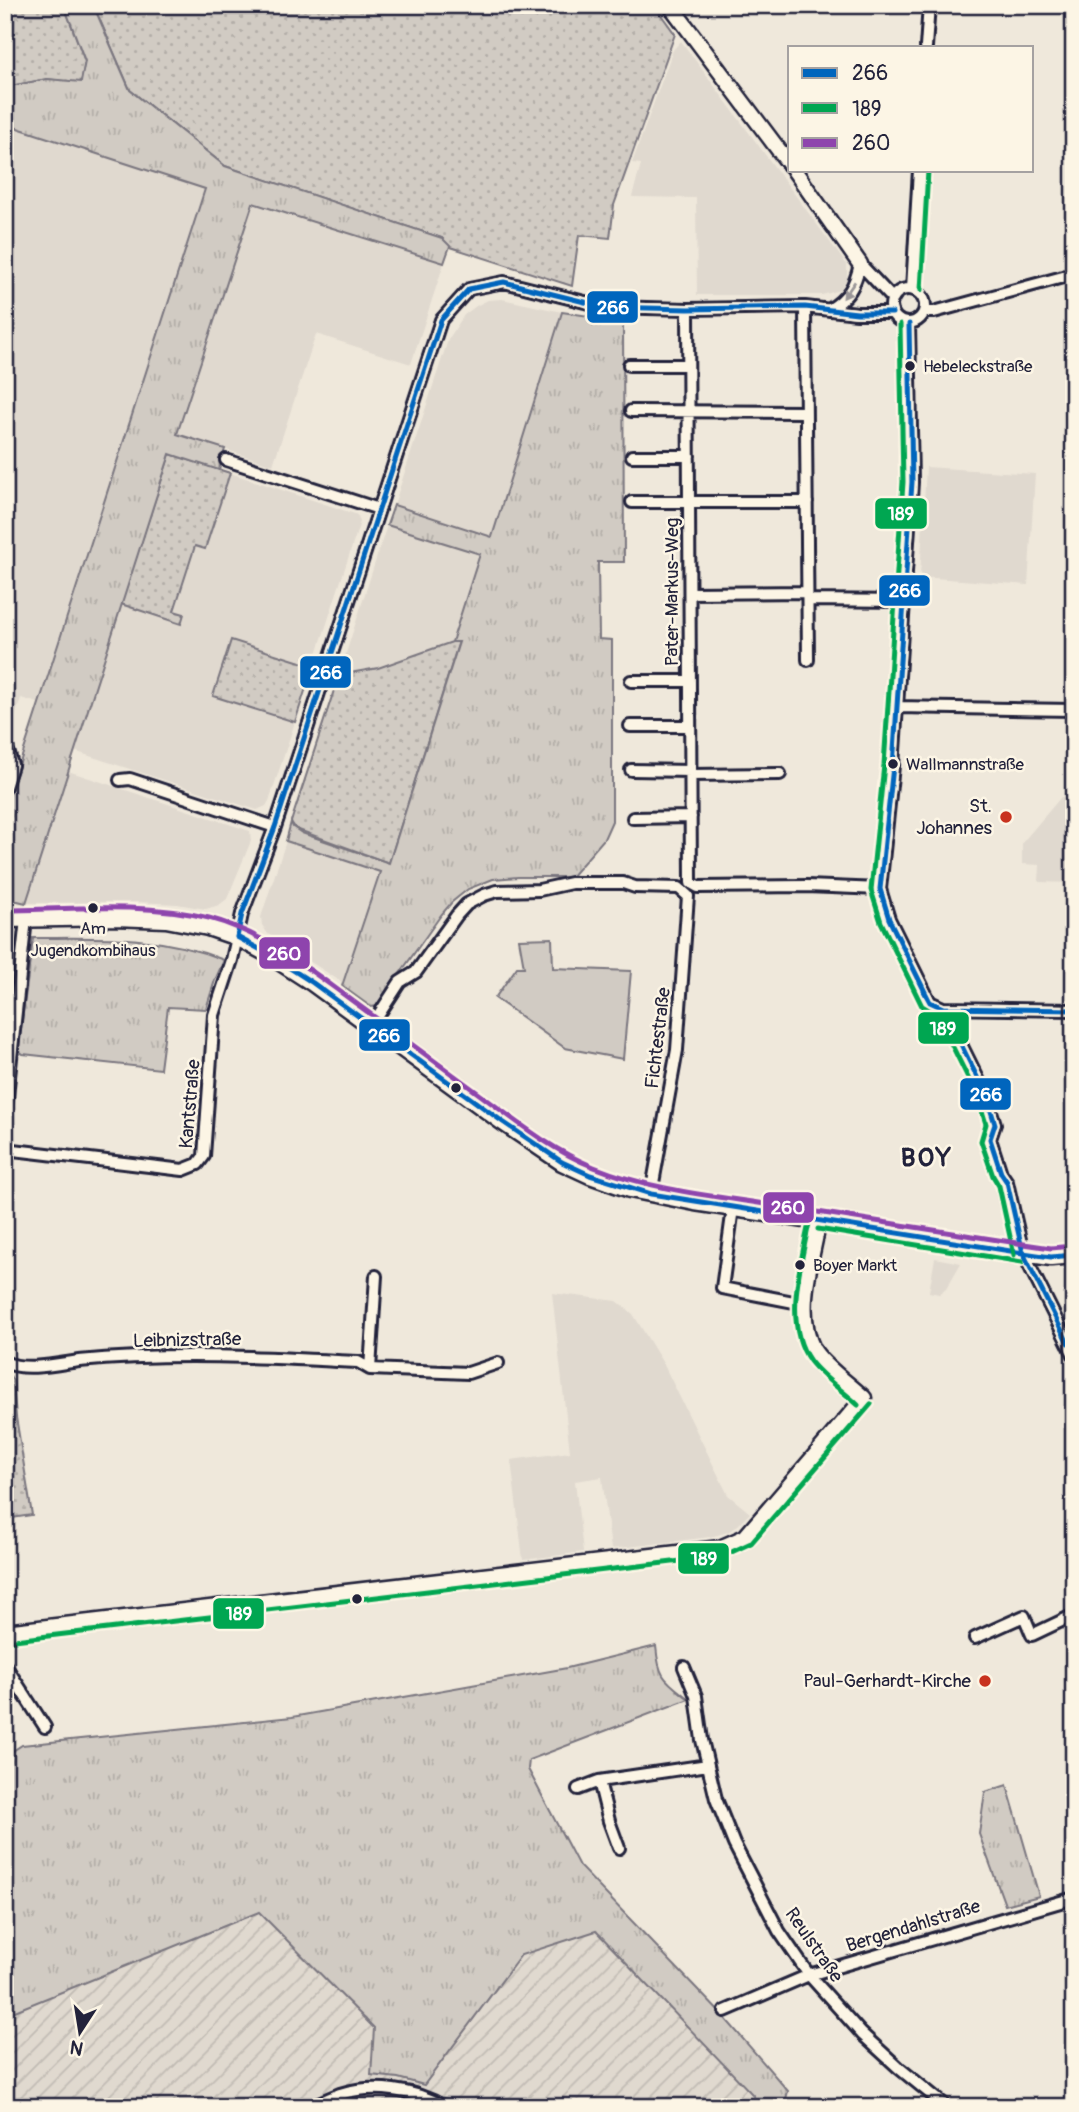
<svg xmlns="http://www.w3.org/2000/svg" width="1079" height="2112" viewBox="0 0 1079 2112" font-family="Pangolin,sans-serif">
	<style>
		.built { fill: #e0d9cf }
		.industrial { fill: url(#industrial-furrows) }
		.grass { fill: url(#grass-dots); stroke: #7a767f; stroke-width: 2 }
		.park { fill: url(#park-tufts); stroke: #7a767f; stroke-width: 2 }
		.garden { fill: #d1cbc3; stroke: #7a767f; stroke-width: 2 }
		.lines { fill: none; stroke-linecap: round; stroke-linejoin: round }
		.minor-casing { stroke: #22223b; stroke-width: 16 }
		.tertiary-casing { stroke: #22223b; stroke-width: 19 }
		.secondary-casing { stroke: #22223b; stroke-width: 21 }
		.minor { stroke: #fcf5e5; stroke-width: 10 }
		.tertiary { stroke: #fcf5e5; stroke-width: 14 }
		.secondary { stroke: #fcf5e5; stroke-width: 16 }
		.bus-1-casing { stroke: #fcf5e5; stroke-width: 10 }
		.bus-2-casing { stroke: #fcf5e5; stroke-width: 10 }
		.bus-3-casing { stroke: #fcf5e5; stroke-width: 10 }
		.bus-1 { stroke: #0065bd; stroke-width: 5 }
		.bus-2 { stroke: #00a651; stroke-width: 5 }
		.bus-3 { stroke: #8e44ad; stroke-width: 5 }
		.oneway { fill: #9a9698 }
		.bus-dot { fill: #22223b; stroke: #fcf5e5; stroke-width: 2.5 }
		.poi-dot { fill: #c8321e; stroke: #fcf5e5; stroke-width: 2.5 }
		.labels { text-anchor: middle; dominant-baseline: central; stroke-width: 5; stroke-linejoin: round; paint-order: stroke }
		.bus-label { font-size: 17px; fill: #22223b; stroke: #fcf5e5; text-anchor: start }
		.street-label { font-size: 19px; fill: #22223b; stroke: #fcf5e5 }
		.poi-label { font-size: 19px; fill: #22223b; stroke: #fcf5e5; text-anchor: end }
		.district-label { font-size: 26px; font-weight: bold; letter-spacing: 2px; fill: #22223b; stroke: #fcf5e5 }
		.line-badge { stroke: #fcf5e5; stroke-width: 2.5 }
		.badge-label { font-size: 19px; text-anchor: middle; font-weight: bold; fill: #fff }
	</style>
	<defs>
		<pattern id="industrial-furrows" width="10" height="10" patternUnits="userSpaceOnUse" patternTransform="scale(1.75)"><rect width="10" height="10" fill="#e0d9cf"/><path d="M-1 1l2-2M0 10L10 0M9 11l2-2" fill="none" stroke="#c0bab3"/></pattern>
		<pattern id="grass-dots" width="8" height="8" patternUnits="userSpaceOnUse" patternTransform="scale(1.75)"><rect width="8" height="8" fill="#d1cbc3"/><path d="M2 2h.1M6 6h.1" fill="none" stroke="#b3aea8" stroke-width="1.8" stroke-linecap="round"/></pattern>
		<pattern id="park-tufts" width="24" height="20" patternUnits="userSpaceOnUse" patternTransform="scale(1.75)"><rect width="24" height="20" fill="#d1cbc3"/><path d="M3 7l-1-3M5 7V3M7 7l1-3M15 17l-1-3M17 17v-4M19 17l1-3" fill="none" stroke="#b3aea8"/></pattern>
	</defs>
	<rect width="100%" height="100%" fill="#efe8db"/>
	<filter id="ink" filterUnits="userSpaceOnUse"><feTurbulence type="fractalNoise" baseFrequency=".0143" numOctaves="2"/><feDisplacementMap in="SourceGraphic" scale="14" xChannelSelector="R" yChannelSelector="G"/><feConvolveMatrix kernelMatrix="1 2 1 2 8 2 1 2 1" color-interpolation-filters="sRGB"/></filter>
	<g filter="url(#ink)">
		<path class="built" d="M681 41 847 265V279L840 290 822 295H697L696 198 632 197 641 164 632 163 673 50Z
			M5 124 205 188 38 703 21 698 14 720 5 717Z
			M253 203 444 263 411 364 316 334 273 465 177 434Z
			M502 299 562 312 492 537 394 505 448 340 464 315 476 306 488 300Z
			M926 467 1035 474 1028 585 920 577Z
			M230 473 355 514 358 516 360 522 313 666 232 640 214 696 295 722 269 801 266 806 257 810 74 751 121 604 181 624 184 615 174 611 195 546 206 548Z
			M387 525 480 553 452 642 378 668 339 675Z
			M68 771 250 831 251 841 227 899 219 905 206 909 177 904 137 902 26 903Z
			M1061 797 1066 798 1074 804V883L1039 882 1040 865 1022 864V843Z
			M286 841 380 872 343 983 268 934 262 925 261 917Z
			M935 1258 961 1263 946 1289 939 1294 929 1292Z
			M552 1293 617 1301 633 1314 664 1365 728 1495 750 1513 738 1525 728 1532 710 1537 611 1549 602 1477 575 1481 583 1552 523 1560 511 1460 570 1452Z"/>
		<path class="industrial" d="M259 1912 374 2028 371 2075 398 2078 424 2085 521 1955 596 1931 753 2095 758 2107H5V2015Z"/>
		<path class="grass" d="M5 5H64L85 62 81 83 47 79 5 87Z
			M89 5H654L675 34 614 205 610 238 579 235 572 286 450 247 442 238 225 166 130 90 95 9Z
			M170 454 230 473 205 549 195 546 174 611 184 614 181 624 121 604Z
			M231 640 313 666 295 722 213 696Z
			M459 641 389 863 296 829 291 822 339 675 378 668 452 642Z
			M5 1375 10 1376 13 1381 16 1417 32 1515 5 1519Z"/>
		<path class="park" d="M64 5H89L95 9 130 90 225 166 442 238 450 246 444 263 253 203 177 434 225 449 219 470 170 454 26 903 5 898V809L205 189 5 124V87L47 79 81 82 85 61Z
			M562 312 623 321 624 562H598L599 639 612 640V821L604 839 571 877H518L493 879 468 889 452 902 441 915 377 1006 371 1007 342 986 380 872 286 841 291 822 293 827 302 833 389 863 459 642H452L480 554 387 525 394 505 492 537Z
			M5 938H14L16 943 5 1046Z
			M33 938C100 938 160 934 224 960L215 980 206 1009 168 1007 160 1069 23 1054 18 1050Z
			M656 1646C659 1679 665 1680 689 1699L529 1760 528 1769 579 1866 724 2017 788 2091 784 2107H758L753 2095 596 1931 521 1955 424 2085 398 2078 371 2075 374 2028 259 1912 5 2015V1756L22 1745 292 1717 567 1668Z
			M1007 1785 1039 1896 1005 1905 979 1834 985 1792Z"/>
		<path class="garden" d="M552 938 553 968 631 971 623 1059 565 1048 495 998 517 967H524L519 939Z"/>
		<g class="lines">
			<defs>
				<path id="minor" d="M926 47 929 5
					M860 264 893 299
					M891 306a17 17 0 1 1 34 0a17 17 0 1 1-34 0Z
					M912 289 919 170
					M805 307 808 660
					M688 309 691 883 698 887 807 886 880 889
					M829 310C849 297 855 286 860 264
					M925 312H934L1074 274
					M909 324 912 482 893 766 880 889 889 919 930 1002 943 1008 1074 1010
					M629 365H688
					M631 411 806 412
					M632 456H689
					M226 460 379 509
					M632 502H807
					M690 593 807 592
					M808 600 903 601
					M631 681H689
					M897 707 1074 710
					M630 726H690
					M5 740 12 765 5 787
					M631 770 691 771
					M691 775 780 774
					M120 780 130 779 275 827
					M633 818 691 817
					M943 1008 986 1095 995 1124 990 1139 1001 1173 1007 1182 1023 1253 1074 1355
					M372 1025 400 982 416 972 457 915 467 904 484 895 497 891 539 890 571 883H623L635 887 679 888 688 896 677 1050 651 1194
					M5 1114 26 919
					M5 1149 183 1170 198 1164 204 1156 214 1015 232 960 242 914 275 827 441 320 469 289 504 282 605 307 688 309 805 307 857 313H892
					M733 1208 722 1288 804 1304
					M5 1362C24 1372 58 1364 79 1361 172 1352 265 1357 358 1362L370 1369 468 1373 498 1363
					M370 1369 376 1276
					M975 1638 1024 1616 1032 1635 1074 1615
					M5 1665 45 1727
					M684 1667 696 1696 702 1740 716 1799 734 1844 779 1931 809 1975 862 2034 899 2068 947 2107
					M599 1781 609 1821 619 1848
					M578 1789 599 1781 708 1765
					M725 2011 809 1975 1074 1898
					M309 2107C319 2103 330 2098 340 2094 373 2084 415 2089 444 2107"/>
				<path id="tertiary" d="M670 5 790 165
					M794 170 860 264
					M5 1632 720 1548 745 1537 864 1398C850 1385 821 1364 813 1349 794 1311 812 1259 819 1220"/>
				<path id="secondary" d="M5 919 115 917 166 919 208 927 237 937 265 952 313 983 503 1122 562 1162 590 1175 630 1189 695 1202 1023 1253 1051 1257 1074 1255"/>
			</defs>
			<use href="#minor" class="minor-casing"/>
			<use href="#tertiary" class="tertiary-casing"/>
			<use href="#secondary" class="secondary-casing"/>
			<use href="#minor" class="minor"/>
			<use href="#tertiary" class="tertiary"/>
			<use href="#secondary" class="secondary"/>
			<defs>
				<path id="bus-1" d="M909 324 912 482 893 766 880 889 889 919 930 1002 943 1008 986 1095 995 1124 990 1139 1001 1173 1007 1182 1023 1253 1068 1343
					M237 937 242 914 275 827 441 320 469 289 504 282 605 307 688 309 805 307 857 313H892
					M237 937 265 952 313 983 503 1122 562 1162 590 1175 651 1194 1023 1253 1051 1257 1074 1255
					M924 991 930 1002 943 1008 1074 1010"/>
				<path id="bus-2" d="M921 290 928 171
					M900 324 903 482 884 765 871 890 881 922 922 1006 937 1015 978 1098 986 1124 981 1141 993 1176 999 1186 1014 1255
					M810 1218C802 1260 782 1323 810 1361 823 1378 842 1390 858 1405
					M818 1229 1022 1262
					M6 1641 723 1556 751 1543 871 1404"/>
				<path id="bus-3" d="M5 910C72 909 144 902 209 918 255 930 297 960 335 988 384 1024 433 1060 482 1096 517 1122 553 1151 594 1167 651 1190 713 1196 772 1205 856 1218 940 1231 1024 1244L1051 1248 1073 1246"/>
			</defs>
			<use href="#bus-1" class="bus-1-casing"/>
			<use href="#bus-2" class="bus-2-casing"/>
			<use href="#bus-3" class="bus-3-casing"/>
			<use href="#bus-1" class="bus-1"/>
			<use href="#bus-2" class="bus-2"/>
			<use href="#bus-3" class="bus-3"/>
		</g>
		<defs><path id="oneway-solid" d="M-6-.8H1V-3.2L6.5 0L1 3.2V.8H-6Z" transform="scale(1.75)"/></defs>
		<use class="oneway" href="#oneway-solid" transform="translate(849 290) rotate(125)"/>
	</g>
	<g class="bus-dot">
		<circle cx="910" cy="366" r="6"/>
		<circle cx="893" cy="764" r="6"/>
		<circle cx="93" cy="908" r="6"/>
		<circle cx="456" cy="1088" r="6"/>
		<circle cx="800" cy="1265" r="6"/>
		<circle cx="357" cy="1599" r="6"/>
	</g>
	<g class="poi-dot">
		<circle cx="1006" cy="817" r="7"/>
		<circle cx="985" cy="1681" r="7"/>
	</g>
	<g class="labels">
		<g class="bus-label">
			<text x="923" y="366">Hebeleckstraße</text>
			<text x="906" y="764">Wallmannstraße</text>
			<text x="93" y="928" text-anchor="middle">Am<tspan x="93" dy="22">Jugendkombihaus</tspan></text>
			<text x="813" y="1265">Boyer Markt</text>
		</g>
		<g class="street-label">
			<text transform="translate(672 592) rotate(-90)">Pater-Markus-Weg</text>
			<text transform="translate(658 1038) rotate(-83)">Fichtestraße</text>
			<text transform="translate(190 1104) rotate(-85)">Kantstraße</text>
			<text transform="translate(187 1340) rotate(-1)">Leibnizstraße</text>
			<text transform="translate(913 1926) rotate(-17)">Bergendahlstraße</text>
			<text transform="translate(814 1945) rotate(55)">Reulstraße</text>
		</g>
		<g class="poi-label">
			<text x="992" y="806">St.<tspan x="992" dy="22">Johannes</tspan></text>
			<text x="971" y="1681">Paul-Gerhardt-Kirche</text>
		</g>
		<g class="district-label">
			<text x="927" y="1158">BOY</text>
		</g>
	</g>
	<g class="line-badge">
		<rect x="586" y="290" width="53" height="34" rx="7" fill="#0065bd"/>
		<rect x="874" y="497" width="54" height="33" rx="7" fill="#00a651"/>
		<rect x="878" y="574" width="53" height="33" rx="7" fill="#0065bd"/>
		<rect x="299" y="655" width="53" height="34" rx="7" fill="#0065bd"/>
		<rect x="258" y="936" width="53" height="34" rx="7" fill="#8e44ad"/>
		<rect x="917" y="1011" width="53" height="34" rx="7" fill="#00a651"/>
		<rect x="358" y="1018" width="53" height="34" rx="7" fill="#0065bd"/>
		<rect x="959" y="1077" width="53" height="34" rx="7" fill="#0065bd"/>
		<rect x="762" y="1191" width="53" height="33" rx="7" fill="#8e44ad"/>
		<rect x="677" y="1542" width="53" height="33" rx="7" fill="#00a651"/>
		<rect x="212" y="1597" width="53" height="33" rx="7" fill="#00a651"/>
	</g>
	<g class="badge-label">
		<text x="613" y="314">266</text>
		<text x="901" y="520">189</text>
		<text x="905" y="597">266</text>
		<text x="326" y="679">266</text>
		<text x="284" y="960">260</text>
		<text x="943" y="1035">189</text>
		<text x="384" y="1042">266</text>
		<text x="986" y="1101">266</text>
		<text x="788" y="1214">260</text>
		<text x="704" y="1565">189</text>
		<text x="239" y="1620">189</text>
	</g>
	<rect width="1079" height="2112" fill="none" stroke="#fcf5e5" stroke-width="28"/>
	<rect x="14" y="14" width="1051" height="2084" fill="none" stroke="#22223b" stroke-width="2.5" filter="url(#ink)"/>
	<rect x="788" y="46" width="245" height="126" fill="#fcf5e5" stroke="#a5a1a1" stroke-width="2"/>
	<rect x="802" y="68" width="35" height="10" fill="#0065bd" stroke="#a5a1a1" stroke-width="2"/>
	<text x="852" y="80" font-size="21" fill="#22223b">266</text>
	<rect x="802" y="103" width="35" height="10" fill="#00a651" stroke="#a5a1a1" stroke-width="2"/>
	<text x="852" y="116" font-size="21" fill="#22223b">189</text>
	<rect x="802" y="138" width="35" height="10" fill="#8e44ad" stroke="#a5a1a1" stroke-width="2"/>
	<text x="852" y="150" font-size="21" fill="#22223b">260</text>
	<g transform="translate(80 2032) rotate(192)" stroke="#fcf5e5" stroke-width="5" paint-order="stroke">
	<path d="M0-5L12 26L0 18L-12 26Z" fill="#22223b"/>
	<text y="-10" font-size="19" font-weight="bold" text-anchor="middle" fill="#22223b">N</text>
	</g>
</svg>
